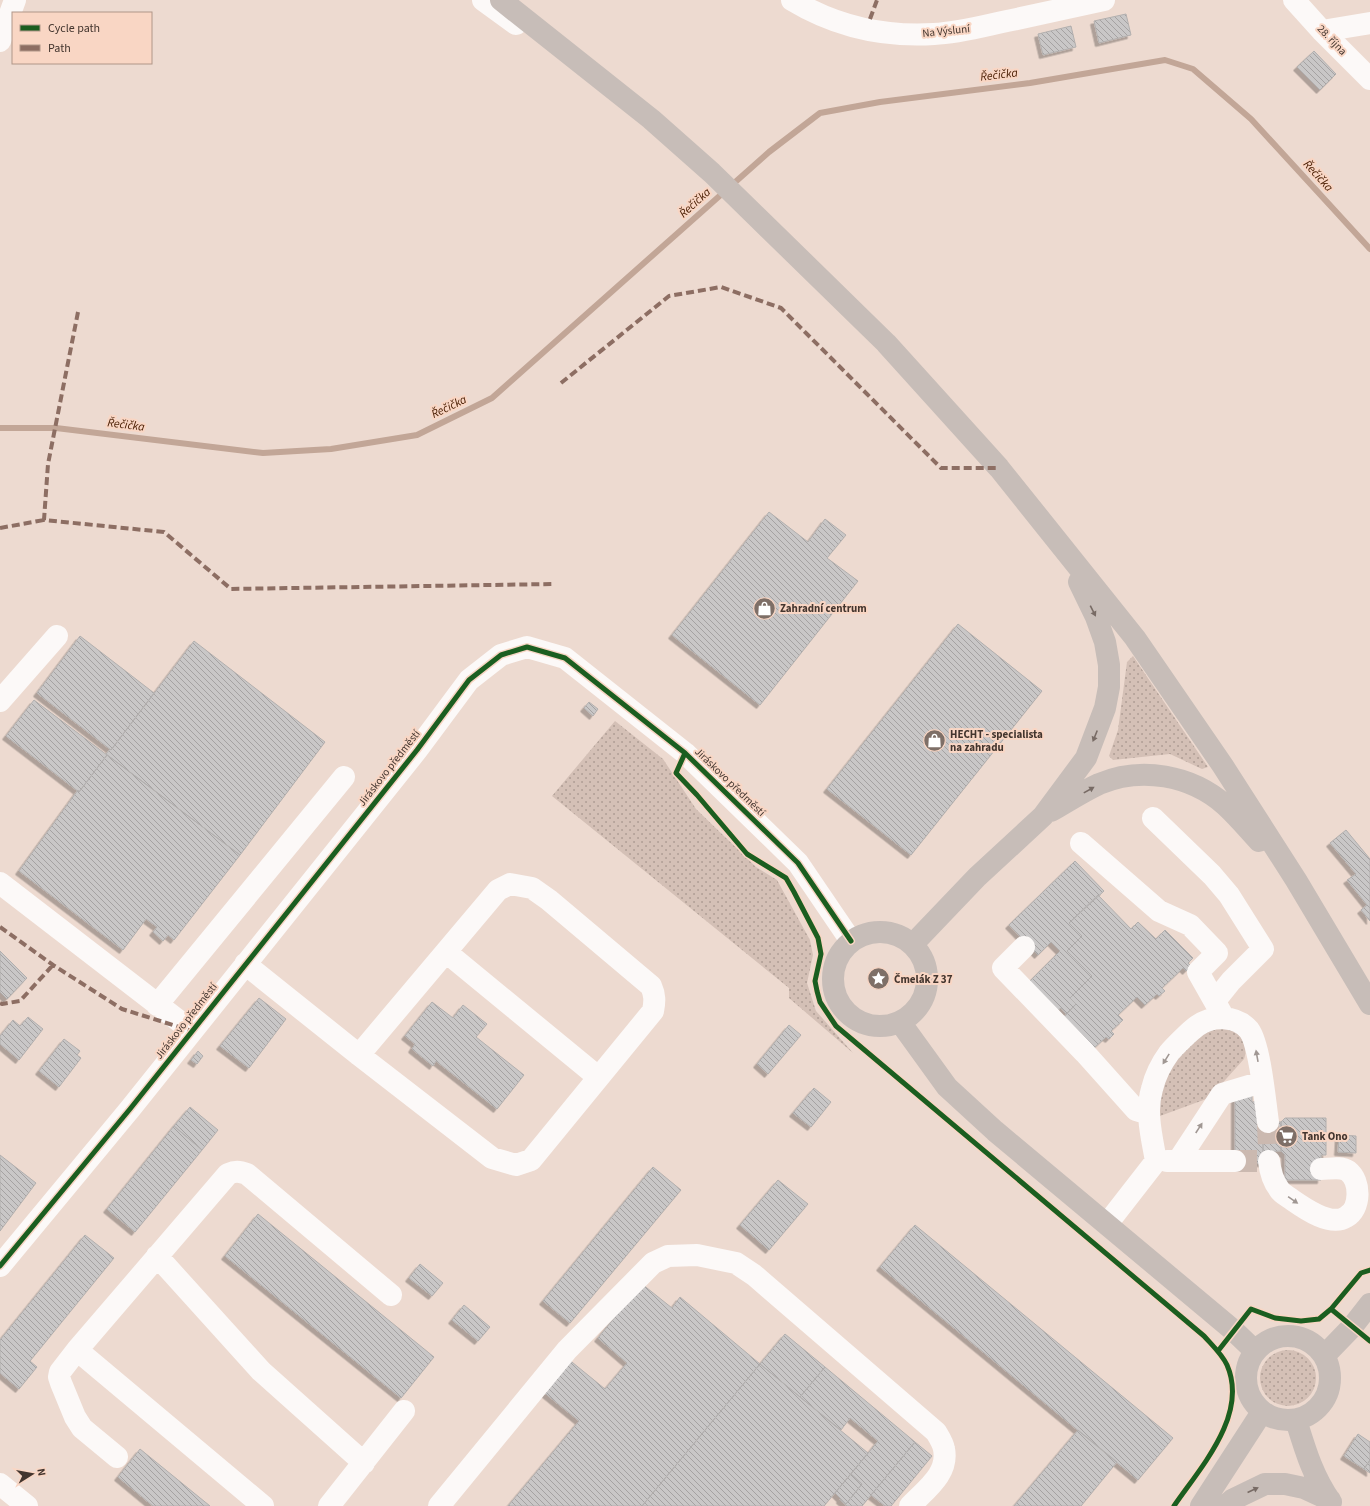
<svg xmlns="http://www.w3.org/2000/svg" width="1370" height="1506" viewBox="0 0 1370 1506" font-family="'Source Sans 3',sans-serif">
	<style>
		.grass { fill: url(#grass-dots) }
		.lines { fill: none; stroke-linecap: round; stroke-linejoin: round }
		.stream { stroke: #c2a697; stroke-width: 6 }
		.building { fill: url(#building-back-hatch); stroke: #b2afae; filter: url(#shadow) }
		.minor-tunnel { stroke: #cbb9b0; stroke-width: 22; stroke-dasharray: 22 11; stroke-linecap: butt }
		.minor { stroke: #fcf9f8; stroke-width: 22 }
		.major { stroke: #c7bdb8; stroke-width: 22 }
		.quiet { stroke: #8d6e63; stroke-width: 4; stroke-dasharray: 8 4; stroke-linecap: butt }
		.cycleway-casing { stroke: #f9d6c4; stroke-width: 8 }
		.cycleway { stroke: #1b5e20; stroke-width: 5 }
		.oneway { fill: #786b65 }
		.oneway2 { fill: #a09793 }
		.labels { text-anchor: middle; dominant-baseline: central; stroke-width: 4; stroke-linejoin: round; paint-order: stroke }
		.street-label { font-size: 11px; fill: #43352e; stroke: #f9d6c4 }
		.poi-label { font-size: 11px; font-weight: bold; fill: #43352e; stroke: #f9d6c4; text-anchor: start }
		.water-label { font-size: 12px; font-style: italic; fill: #4d2106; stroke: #f9d6c4 }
	</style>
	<defs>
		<pattern id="grass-dots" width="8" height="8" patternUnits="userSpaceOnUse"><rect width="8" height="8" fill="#d4c0b6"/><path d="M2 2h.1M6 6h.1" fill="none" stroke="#ae9d94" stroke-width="1.8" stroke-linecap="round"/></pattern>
		<pattern id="building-back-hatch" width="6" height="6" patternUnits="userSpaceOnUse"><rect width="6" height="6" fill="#c9c7c7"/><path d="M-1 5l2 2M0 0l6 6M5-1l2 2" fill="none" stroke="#a5a2a2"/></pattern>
		<filter id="shadow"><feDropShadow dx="-3.5" dy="3.5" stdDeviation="0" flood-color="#0004"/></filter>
	</defs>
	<rect width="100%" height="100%" fill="#eddad0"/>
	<path class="grass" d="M1133 656 1208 767 1202 769 1170 754 1113 760 1109 756 1118 730 1127 662Z
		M615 721 663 759 696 809 756 867 777 880 810 940 813 955 807 983 816 1011 853 1053 789 998V988L552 796Z
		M1216 1027C1221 1028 1228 1028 1232 1030 1243 1035 1248 1049 1244 1059L1209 1098 1160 1116C1157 1109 1159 1104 1160 1097 1164 1073 1181 1051 1199 1035 1204 1031 1211 1029 1216 1027Z
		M1260 1378a28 28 0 1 1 56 0a28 28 0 1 1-56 0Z"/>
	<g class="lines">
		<path class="stream" d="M0 428H56L263 453 331 449 417 435 492 398 769 152 820 113 880 102 1030 83 1165 60 1193 69 1251 119 1370 249"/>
	</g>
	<path class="building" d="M1126 14 1131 35 1099 43 1094 21Z
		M1071 26 1076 47 1043 55 1038 34Z
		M1314 51 1336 74 1320 90 1297 67Z
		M769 512 808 542 825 519 846 535 827 558 858 581 760 705 672 635Z
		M958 624 1042 691 911 855 827 789Z
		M80 636 154 693 111 750 37 693Z
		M194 641 325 742 240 855 106 754 110 749 111 750Z
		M34 700 107 755 79 792 6 736Z
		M589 702 598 709 593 716 584 708Z
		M107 755 240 855 174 940 168 935 163 941 153 932 157 927 146 919 123 950 19 871 78 790 79 792Z
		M1346 830 1370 859V921L1361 910 1367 905 1347 880 1356 874 1330 843Z
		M1075 861 1104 891 1069 923 1082 936 1067 951 1092 976 1070 998 1076 1004 1066 1014 1061 1008 1058 1010 1030 981 1060 951 1051 942 1038 955 1009 925Z
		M1098 895 1131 929 1138 922 1156 939 1165 930 1193 958 1188 963 1191 966 1186 971 1183 968 1162 988 1165 991 1159 996 1157 994 1145 1005 1137 997 1118 1015 1123 1020 1111 1031 1114 1034 1109 1039 1106 1037 1093 1049 1063 1018 1076 1004 1070 998 1092 976 1067 951 1082 936 1069 923Z
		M0 951 27 978 7 999 0 992Z
		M259 998 286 1019 249 1068 220 1046Z
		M432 1002 453 1018 463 1005 487 1024 476 1037 524 1075 497 1109 436 1061 433 1066 412 1049 415 1044 405 1036Z
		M28 1017 43 1029 19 1060 0 1044V1036L13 1020 20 1026Z
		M789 1025 801 1035 768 1074 757 1064Z
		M64 1039 80 1051 77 1055 81 1058 59 1087 39 1071Z
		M198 1051 203 1056 197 1064 191 1060Z
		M1235 1081H1252V1102L1263 1101V1163H1235Z
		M814 1088 831 1102 811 1127 793 1113Z
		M190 1107 218 1130 202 1150 174 1126Z
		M1285 1118H1326V1155H1321V1180H1285V1155L1281 1151V1122Z
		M1263 1122H1281V1151L1263 1152Z
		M174 1126 202 1150 135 1232 107 1209Z
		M1340 1135 1356 1136V1153L1338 1152 1339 1136Z
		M0 1155 36 1183 0 1231Z
		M653 1167 681 1190 570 1323 543 1301Z
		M778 1180 808 1204 769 1250 740 1225Z
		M258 1214 434 1357 401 1398 225 1256Z
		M915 1225 1173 1438 1138 1480 880 1267Z
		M85 1235 114 1258 30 1361 37 1367 19 1389 0 1373V1340Z
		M420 1264 443 1283 432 1296 409 1278Z
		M642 1284 672 1308 680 1297 760 1364 642 1506H508L579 1421 541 1390 567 1358 605 1389 627 1363 598 1338Z
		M464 1305 490 1327 478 1341 452 1320Z
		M785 1334 825 1367 800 1397 760 1364Z
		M760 1364 868 1453 824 1506H642Z
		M825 1367 915 1442 862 1506H847L840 1500V1499L846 1504 862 1484 851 1474 878 1441 850 1418 841 1430 800 1397Z
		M1078 1430 1117 1462 1081 1506H1014Z
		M1358 1434 1370 1442V1460L1364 1469 1344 1456Z
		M915 1442 932 1456 891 1506H885L871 1495Z
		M140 1449 156 1462 210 1506H153L118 1477Z
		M1370 1460V1473L1364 1469Z
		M851 1474 862 1484 846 1504 835 1493Z"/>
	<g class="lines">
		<path class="minor-tunnel" d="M1268 1122 1269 1152
			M1235 1161H1263"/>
		<path class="minor" d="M483 0 516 24
			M792 0C835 26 884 37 934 34 960 33 987 25 1012 20 1043 13 1073 7 1104 0
			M1294 0 1322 31 1370 79
			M1322 31 1370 23
			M0 41 15 0
			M0 701 57 636
			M1153 818 1212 875 1229 895 1263 949 1231 981 1215 1001
			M1081 843 1159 911 1190 925 1217 953 1198 972 1224 1018
			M0 883 192 1031
			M1024 947 1003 968 1085 1053 1136 1110 1149 1114
			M446 952 598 1077
			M245 964 359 1055 492 1158 516 1165 531 1160 653 1011C655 1001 655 995 651 986L549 900 532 888 510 884 498 890 359 1055
			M157 1005 344 777
			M1167 1161H1235
			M1178 1161 1222 1094 1262 1082
			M1269 1161C1270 1170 1273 1181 1279 1189 1281 1193 1287 1196 1291 1199 1304 1208 1330 1227 1346 1217 1361 1209 1361 1181 1348 1171 1341 1166 1329 1169 1321 1169
			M1107 1224 1156 1161C1152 1138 1145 1112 1152 1089 1155 1076 1161 1064 1169 1053 1174 1047 1190 1031 1197 1026 1212 1015 1236 1015 1249 1030 1260 1045 1265 1101 1268 1122
			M157 1256 261 1371 364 1463
			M0 1266 130 1109 417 750 469 680 501 655 527 647 565 658 685 753 798 863 851 941
			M77 1350 60 1372 59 1377 61 1383 75 1417 82 1428 117 1457
			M0 1484 27 1506
			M263 1506 77 1350 228 1174C235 1171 239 1171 247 1174L391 1295
			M329 1506 404 1411
			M439 1506 567 1350 653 1263 668 1256 697 1255 736 1263 754 1275 936 1432C939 1437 943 1443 944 1449 949 1474 925 1490 910 1506"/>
		<path class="major" d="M501 0 651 119 712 173 886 343 999 468 1135 638 1223 766 1296 880 1370 1004
			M1051 811C1067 802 1082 792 1099 784 1141 766 1191 775 1225 805 1237 816 1248 829 1259 841
			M833 979a47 47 0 1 1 94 0a47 47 0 1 1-94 0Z
			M913 944 977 877 1043 816 1086 758 1105 708 1109 687V665L1105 642 1096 617 1079 582
			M900 1022 947 1087 995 1131 1233 1330 1255 1351
			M1246 1378a42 42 0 1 1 84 0a42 42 0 1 1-84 0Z
			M1324 1356 1352 1327 1370 1304
			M1296 1420C1305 1449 1313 1477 1331 1502
			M1201 1506 1262 1412
			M1225 1506 1232 1500 1265 1484H1285L1304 1488 1330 1500"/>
		<path class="quiet" d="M870 19 877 0
			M78 312 48 464 44 520 164 532 231 589 552 584
			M561 383 669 296 721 287 781 308 941 468H999
			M0 528 44 520
			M0 927 53 965 122 1009 192 1031
			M0 1003 2 1004 20 1001 53 965"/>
		<defs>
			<path id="cycleway" d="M685 753 676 773 697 795 747 854 786 878 794 892 818 938 821 954 815 981 817 991 820 1002 836 1026 1204 1336C1212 1345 1222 1354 1227 1365 1249 1415 1200 1468 1174 1506
				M0 1266 130 1109 417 750 469 680 501 655 527 647 565 658 685 753 798 863 851 941
				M1331 1309 1370 1341
				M1218 1351 1251 1309 1275 1318 1301 1321 1319 1319 1331 1309 1361 1273 1370 1270"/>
		</defs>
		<use href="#cycleway" class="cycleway-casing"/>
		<use href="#cycleway" class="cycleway"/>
	</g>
	<defs><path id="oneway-solid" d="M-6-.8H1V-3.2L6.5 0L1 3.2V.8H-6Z"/></defs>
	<g class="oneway">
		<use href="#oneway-solid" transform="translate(1093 611) rotate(63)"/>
		<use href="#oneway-solid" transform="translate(1095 736) rotate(112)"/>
		<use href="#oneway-solid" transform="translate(1089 790) rotate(-29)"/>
		<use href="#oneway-solid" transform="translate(1253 1490) rotate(-25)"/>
	</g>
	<g class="oneway2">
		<use href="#oneway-solid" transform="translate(1257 1056) rotate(-100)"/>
		<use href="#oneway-solid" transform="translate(1166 1059) rotate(122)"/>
		<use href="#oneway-solid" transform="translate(1199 1128) rotate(-57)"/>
		<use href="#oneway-solid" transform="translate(1293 1200) rotate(35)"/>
	</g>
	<defs>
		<symbol id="shop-disc" viewBox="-11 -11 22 22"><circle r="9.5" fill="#7e6f67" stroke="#f9d6c4"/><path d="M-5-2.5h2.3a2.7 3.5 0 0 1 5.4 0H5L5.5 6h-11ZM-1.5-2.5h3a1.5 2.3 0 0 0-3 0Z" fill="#fff"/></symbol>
		<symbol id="sight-disc" viewBox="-11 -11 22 22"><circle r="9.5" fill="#7e6f67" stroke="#f9d6c4"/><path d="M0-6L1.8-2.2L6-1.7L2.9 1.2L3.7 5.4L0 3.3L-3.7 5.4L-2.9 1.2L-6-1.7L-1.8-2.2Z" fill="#fff"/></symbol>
		<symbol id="supermarket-disc" viewBox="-11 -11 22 22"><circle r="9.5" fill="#7e6f67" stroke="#f9d6c4"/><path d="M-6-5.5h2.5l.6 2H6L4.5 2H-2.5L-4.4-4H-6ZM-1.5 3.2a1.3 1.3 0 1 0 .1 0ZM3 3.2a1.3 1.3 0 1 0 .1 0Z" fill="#fff"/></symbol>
	</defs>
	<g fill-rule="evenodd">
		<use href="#shop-disc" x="752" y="596" width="25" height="25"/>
		<use href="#shop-disc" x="922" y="728" width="25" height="25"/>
		<use href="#sight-disc" x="866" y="966" width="25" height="25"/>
		<use href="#supermarket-disc" x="1274" y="1124" width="25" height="25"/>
	</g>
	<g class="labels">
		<g class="street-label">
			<text transform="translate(946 31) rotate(-6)">Na Výsluní</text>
			<text transform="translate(1332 40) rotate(46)">28. října</text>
			<text transform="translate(389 768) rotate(-52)">Jiráskovo předměstí</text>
			<text transform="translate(730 782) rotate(44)">Jiráskovo předměstí</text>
			<text transform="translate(186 1021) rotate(-52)">Jiráskovo předměstí</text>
		</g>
		<g class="poi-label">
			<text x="780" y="608">Zahradní centrum</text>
			<text x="950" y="734">HECHT - specialista<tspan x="950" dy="13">na zahradu</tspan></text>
			<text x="894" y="979">Čmelák Z 37</text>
			<text x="1302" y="1136">Tank Ono</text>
		</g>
		<g class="water-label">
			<text transform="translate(999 75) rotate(-7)">Řečička</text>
			<text transform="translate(1318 176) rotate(48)">Řečička</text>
			<text transform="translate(695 203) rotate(-42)">Řečička</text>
			<text transform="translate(449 407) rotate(-26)">Řečička</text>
			<text transform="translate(126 425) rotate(7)">Řečička</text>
		</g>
	</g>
	<rect x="12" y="12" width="140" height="52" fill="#f9d6c4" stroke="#b09688"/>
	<rect x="20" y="25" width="20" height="6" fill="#1b5e20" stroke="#b09688"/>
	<text x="48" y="32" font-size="12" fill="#43352e">Cycle path</text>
	<rect x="20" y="45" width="20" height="6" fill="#8d6e63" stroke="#b09688"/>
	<text x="48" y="52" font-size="12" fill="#43352e">Path</text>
	<g transform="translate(32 1474) rotate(79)" stroke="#f9d6c4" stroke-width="3" paint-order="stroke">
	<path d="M0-3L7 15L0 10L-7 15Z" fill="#43352e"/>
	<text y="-6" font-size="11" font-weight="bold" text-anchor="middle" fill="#43352e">N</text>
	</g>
</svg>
